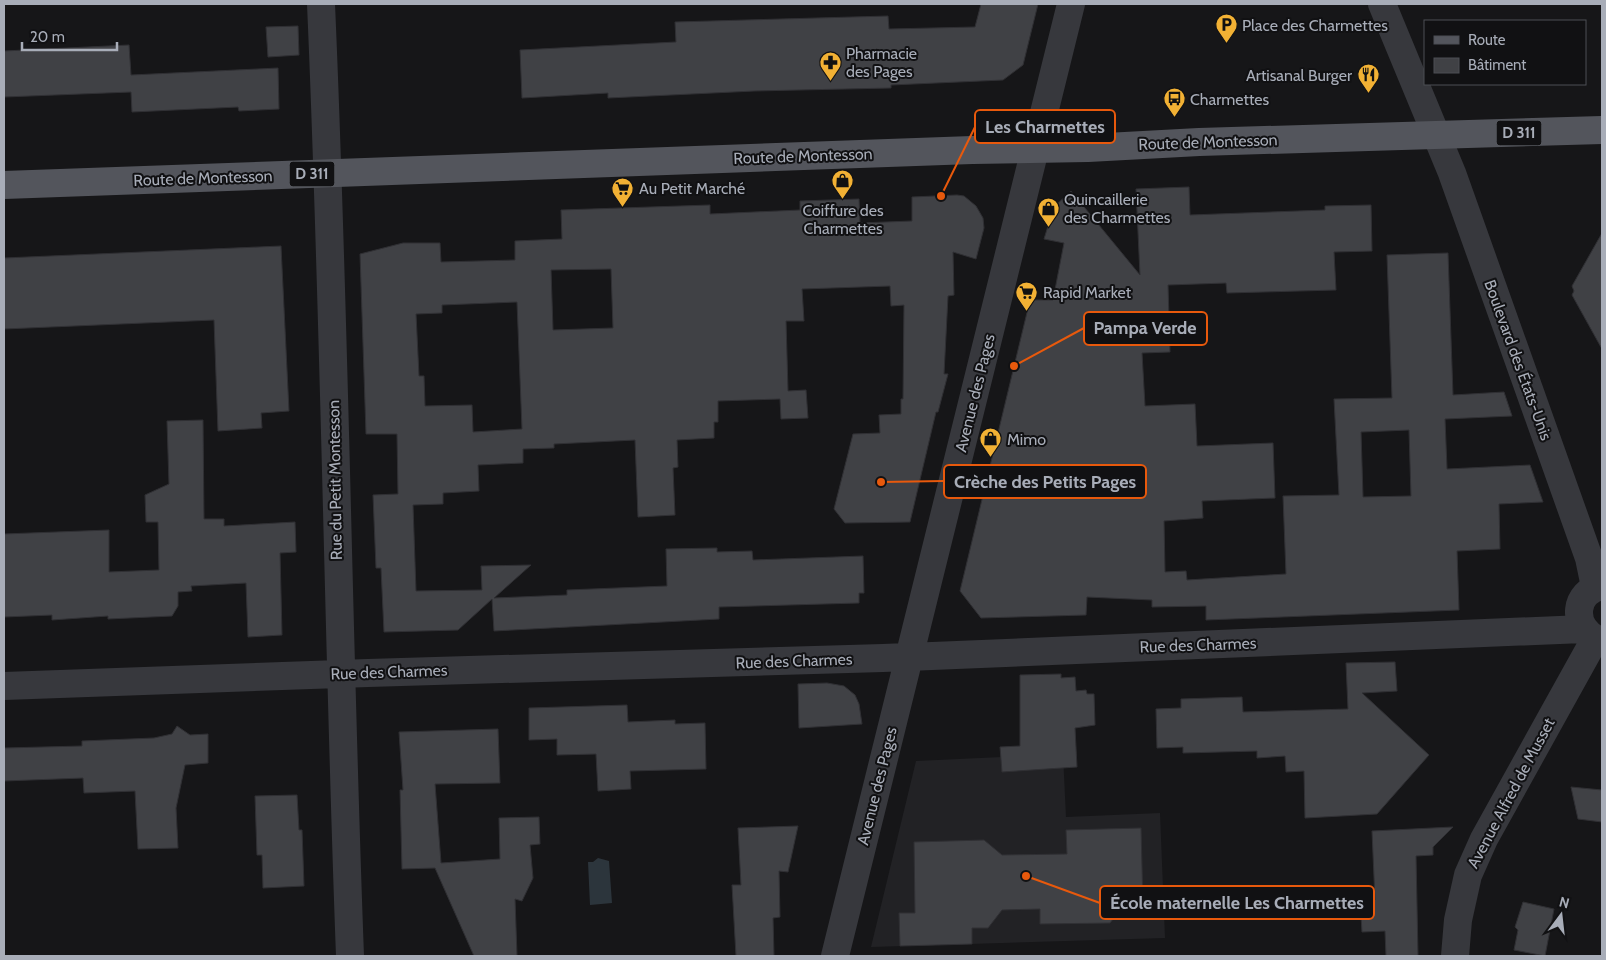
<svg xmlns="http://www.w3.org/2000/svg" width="1606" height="960" viewBox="0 0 1606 960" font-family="Cabin,sans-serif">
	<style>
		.built { fill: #222225 }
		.water { fill: #2c353c }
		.building { fill: #404145; stroke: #303034; fill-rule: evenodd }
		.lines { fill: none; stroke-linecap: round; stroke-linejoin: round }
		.minor { stroke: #37383d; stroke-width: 28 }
		.major { stroke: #53555c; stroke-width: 28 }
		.labels { text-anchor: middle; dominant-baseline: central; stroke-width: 4; stroke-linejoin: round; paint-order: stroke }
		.shield { fill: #111113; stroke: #7b7e86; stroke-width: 1 }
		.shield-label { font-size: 15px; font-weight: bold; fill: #a8adb8 }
		.poi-label { font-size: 16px; fill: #a8adb8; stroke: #111113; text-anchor: start }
		.street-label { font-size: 16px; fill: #a8adb8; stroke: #111113 }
		.leader { fill: none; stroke: #e8590c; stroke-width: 2 }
		.callout-dot { fill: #e8590c; stroke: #111113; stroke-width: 2 }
		.callout { fill: #111113; stroke: #e8590c; stroke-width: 2 }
		.callout-label { font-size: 18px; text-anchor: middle; font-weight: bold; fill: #a8adb8 }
	</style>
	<rect width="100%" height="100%" fill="#161618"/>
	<path class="built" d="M1063 754 1066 817 1160 813 1165 938 871 947 916 761Z"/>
	<path class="water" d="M598 858 609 861 612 903 590 905 588 862H593Z"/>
	<path class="building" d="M981 4H1038L1023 65 1003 80 891 85V88L754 91 608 98V93L522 98 520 50 676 42 675 22 888 16 889 29 975 27Z
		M298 26 299 55 268 57 266 27Z
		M129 45 131 75 278 68 279 109 239 111 238 107 132 112 131 92 4 97V51Z
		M1189 187 1190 215 1325 210V206L1371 205 1372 251 1334 252 1336 290 1227 293 1226 283 1168 285 1170 352 1142 353 1145 406 1195 404 1197 446 1273 443 1275 498 1202 501 1203 518 1164 521 1165 572 1186 571 1187 580 1286 574 1283 496 1339 495 1334 399 1392 398 1387 255 1448 253 1453 395 1504 392 1512 416 1445 419 1447 469 1530 465 1543 502 1499 504 1500 549 1457 551 1459 610 1206 620V606L1152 607V600L1087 597 1086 615 981 618 960 591 1030 300H1053L1064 243 1044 239 1054 207 1071 191 1140 275 1136 189ZM1409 430 1411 496 1363 497 1361 432Z
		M957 195 964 196 976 206 983 218 984 228 976 259 953 252 954 295 948 296 944 374H948L938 412H936L910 522 845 523 834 509 853 434 880 433 879 415 901 414V399H903L904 305 891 306 890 286 802 289 804 321H786L788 391 806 390 808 418 781 419 780 399 718 401V422H714V438L677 440 678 467 673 468 675 515 638 517 635 440 554 444V448L523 449V463L478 465 479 491 443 493V504L413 505 416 591 482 590 481 566 531 565 494 598 567 595V590L667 586 666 549 717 548V552L752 551 753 560 863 556 864 593H859V603L719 607V619L494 631 492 599 458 630 384 632 381 568H376L373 495 398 494 397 434H366L360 254 403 243H440L441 262 515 260V241L562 239 561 210 710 205V214L800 210V201L859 199 860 223 912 221V197ZM611 269 613 328 553 330 551 270ZM517 302 522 429 473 432 472 405 425 406 424 376H419L416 314 442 313V305Z
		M1602 233V349L1572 295 1574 291 1572 286Z
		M281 246 289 411 261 413 262 428 218 431 214 320 4 329V258Z
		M203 420 204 519H224V526L295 522 296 552 280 553 282 635 248 637 246 583 191 586 192 591 178 592V606L172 616 108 619V616L52 620V615L4 617V534L109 530V572L159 570 158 522H146L145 495 169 484 167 421Z
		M1395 662 1397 691 1362 693 1429 755 1377 814 1305 818 1304 771 1286 772 1285 756 1257 758V751L1183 753V747L1157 748 1156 709 1181 708V699L1242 697 1243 712 1348 709 1346 663Z
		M1061 674V678L1075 677 1076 691 1086 690 1087 694H1094L1095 725 1075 728 1077 767 1002 772 1000 747 1020 746V675Z
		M827 683 844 686 855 695 859 704 862 724 799 728 798 684Z
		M627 705 628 722 675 720V724L705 723 706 769 630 771 631 789 598 791 596 754 557 755V739L529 740V708Z
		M177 726 190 735 208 734V763L185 765 176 808 178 848 138 849 135 791 84 793 83 778 4 781V748L82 746V741L154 738 172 734Z
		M498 729 500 783 435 784 441 863 500 859 499 818 539 817 540 844 530 845 533 878 522 901 515 899 517 956H474L435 868 402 869 400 790H403L399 732Z
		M1571 787 1602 790V822L1578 819Z
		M297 795 299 830H302L304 886 263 888 262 855H257L255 796Z
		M798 826 788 872 779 871 780 917 773 918 774 956H736L732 885H741L738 828Z
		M1453 827 1433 847V855L1416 856 1418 956H1386L1385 931 1362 932 1360 900H1375L1372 831Z
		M1141 828 1143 905H1124L1110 923 1040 924V909L1002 910 988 928H972V944L900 946 899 913H915L914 842 984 840 1002 855 1067 854 1066 830Z
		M1523 902 1554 909 1545 956 1514 950 1518 930 1515 927Z"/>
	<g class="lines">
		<path class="minor" d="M321 4C335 321 338 639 350 956
			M1382 4 1452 173 1589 558 1595 587
			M1596 639C1571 625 1574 592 1602 586
			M4 686 368 673 883 658 1583 629
			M835 956 1071 4
			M1455 956 1458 920 1468 875 1484 839 1595 639"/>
		<path class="major" d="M4 185 972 150 1088 148 1199 142 1602 130"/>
	</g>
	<defs>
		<symbol id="parking-pin" viewBox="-11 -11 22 30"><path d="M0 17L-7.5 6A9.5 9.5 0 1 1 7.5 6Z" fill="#f2b134" stroke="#111113"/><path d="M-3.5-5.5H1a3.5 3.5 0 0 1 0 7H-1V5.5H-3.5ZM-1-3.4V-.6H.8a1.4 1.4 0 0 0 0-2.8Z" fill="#111"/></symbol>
		<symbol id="pharmacy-pin" viewBox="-11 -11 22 30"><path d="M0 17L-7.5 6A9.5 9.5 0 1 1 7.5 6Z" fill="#f2b134" stroke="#111113"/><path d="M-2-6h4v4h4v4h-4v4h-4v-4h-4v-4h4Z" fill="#111"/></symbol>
		<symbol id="restaurant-pin" viewBox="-11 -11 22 30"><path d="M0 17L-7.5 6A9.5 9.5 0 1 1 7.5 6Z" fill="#f2b134" stroke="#111113"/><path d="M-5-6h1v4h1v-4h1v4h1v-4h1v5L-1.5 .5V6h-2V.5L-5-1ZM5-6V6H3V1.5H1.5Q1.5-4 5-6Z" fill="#111"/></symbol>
		<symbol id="bus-pin" viewBox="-11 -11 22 30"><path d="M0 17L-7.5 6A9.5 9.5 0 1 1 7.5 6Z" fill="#f2b134" stroke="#111113"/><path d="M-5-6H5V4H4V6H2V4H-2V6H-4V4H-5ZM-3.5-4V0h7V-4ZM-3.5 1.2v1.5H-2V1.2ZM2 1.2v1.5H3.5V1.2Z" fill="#111"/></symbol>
		<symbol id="shop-pin" viewBox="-11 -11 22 30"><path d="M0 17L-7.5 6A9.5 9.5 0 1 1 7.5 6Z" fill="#f2b134" stroke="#111113"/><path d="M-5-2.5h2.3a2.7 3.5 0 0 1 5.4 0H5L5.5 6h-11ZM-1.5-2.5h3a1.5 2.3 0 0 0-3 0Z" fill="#111"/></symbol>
		<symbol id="supermarket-pin" viewBox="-11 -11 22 30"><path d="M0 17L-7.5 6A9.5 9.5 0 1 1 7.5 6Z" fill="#f2b134" stroke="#111113"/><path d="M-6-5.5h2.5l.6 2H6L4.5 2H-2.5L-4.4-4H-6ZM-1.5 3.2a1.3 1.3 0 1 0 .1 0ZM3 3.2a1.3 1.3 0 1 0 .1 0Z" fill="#111"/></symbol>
	</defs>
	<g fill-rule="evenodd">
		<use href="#parking-pin" x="1214" y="12" width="25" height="34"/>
		<use href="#pharmacy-pin" x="818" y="50" width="25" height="34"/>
		<use href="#restaurant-pin" x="1356" y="62" width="25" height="34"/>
		<use href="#bus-pin" x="1162" y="86" width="25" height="34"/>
		<use href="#shop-pin" x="830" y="168" width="25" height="34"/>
		<use href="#supermarket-pin" x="610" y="176" width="25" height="34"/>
		<use href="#shop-pin" x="1036" y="196" width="25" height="34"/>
		<use href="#supermarket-pin" x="1014" y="280" width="25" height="34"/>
		<use href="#shop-pin" x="978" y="426" width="25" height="34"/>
	</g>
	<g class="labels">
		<g class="shield">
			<rect x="1496.5" y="120.5" width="45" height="25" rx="4"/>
			<rect x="289.5" y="161.5" width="45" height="25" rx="4"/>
		</g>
		<g class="shield-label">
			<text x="1519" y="133">D 311</text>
			<text x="312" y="174">D 311</text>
		</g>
		<g class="poi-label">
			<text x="1242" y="25">Place des Charmettes</text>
			<text x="846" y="53">Pharmacie<tspan x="846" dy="18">des Pages</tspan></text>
			<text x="1352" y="75" text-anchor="end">Artisanal Burger</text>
			<text x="1190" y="99">Charmettes</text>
			<text x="639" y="188">Au Petit Marché</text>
			<text x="1064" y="199">Quincaillerie<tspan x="1064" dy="18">des Charmettes</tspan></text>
			<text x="843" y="210" text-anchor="middle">Coiffure des<tspan x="843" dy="18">Charmettes</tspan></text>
			<text x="1043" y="292">Rapid Market</text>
			<text x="1007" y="439">Mimo</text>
		</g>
		<g class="street-label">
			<text transform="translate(1208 142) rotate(-2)">Route de Montesson</text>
			<text transform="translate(803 156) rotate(-2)">Route de Montesson</text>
			<text transform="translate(203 178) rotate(-2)">Route de Montesson</text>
			<text transform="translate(1518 360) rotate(70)">Boulevard des États-Unis</text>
			<text transform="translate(975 393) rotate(-76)">Avenue des Pages</text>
			<text transform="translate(335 480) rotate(-91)">Rue du Petit Montesson</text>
			<text transform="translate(1198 645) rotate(-2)">Rue des Charmes</text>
			<text transform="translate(794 661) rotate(-2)">Rue des Charmes</text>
			<text transform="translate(389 672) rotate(-2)">Rue des Charmes</text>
			<text transform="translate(877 786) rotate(-76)">Avenue des Pages</text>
			<text transform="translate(1511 793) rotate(-62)">Avenue Alfred de Musset</text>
		</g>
	</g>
	<path class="leader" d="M941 196L975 127M1014 366L1084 328M881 482L944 481M1026 876L1100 903"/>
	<g class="callout-dot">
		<circle cx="941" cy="196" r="5"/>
		<circle cx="1014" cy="366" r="5"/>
		<circle cx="881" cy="482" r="5"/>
		<circle cx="1026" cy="876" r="5"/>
	</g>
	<g class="callout">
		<rect x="975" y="110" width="140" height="33" rx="5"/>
		<rect x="1084" y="312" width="123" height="33" rx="5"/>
		<rect x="944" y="465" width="202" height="33" rx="5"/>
		<rect x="1100" y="886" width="274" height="33" rx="5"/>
	</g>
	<g class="callout-label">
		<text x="1045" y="133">Les Charmettes</text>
		<text x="1145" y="334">Pampa Verde</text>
		<text x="1045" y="488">Crèche des Petits Pages</text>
		<text x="1237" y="909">École maternelle Les Charmettes</text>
	</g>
	<rect width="1606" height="960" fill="none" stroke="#a8adb8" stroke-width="10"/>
	<rect x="1424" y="20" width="162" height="65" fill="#111113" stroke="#4d4f55"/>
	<rect x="1434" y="36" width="25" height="8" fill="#53555c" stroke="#4d4f55"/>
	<text x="1468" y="45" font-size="15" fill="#a8adb8">Route</text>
	<rect x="1434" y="58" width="25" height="15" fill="#404145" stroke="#4d4f55"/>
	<text x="1468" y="70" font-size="15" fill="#a8adb8">Bâtiment</text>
	<g transform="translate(1561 915) rotate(15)" stroke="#111113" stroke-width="4" paint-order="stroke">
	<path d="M0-4L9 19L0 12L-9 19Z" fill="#a8adb8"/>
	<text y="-8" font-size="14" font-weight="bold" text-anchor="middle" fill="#a8adb8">N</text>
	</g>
	<path d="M22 42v8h95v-8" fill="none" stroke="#a8adb8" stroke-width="2.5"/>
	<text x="30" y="42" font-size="15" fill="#a8adb8" stroke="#111113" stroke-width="4" paint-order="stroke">20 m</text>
</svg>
